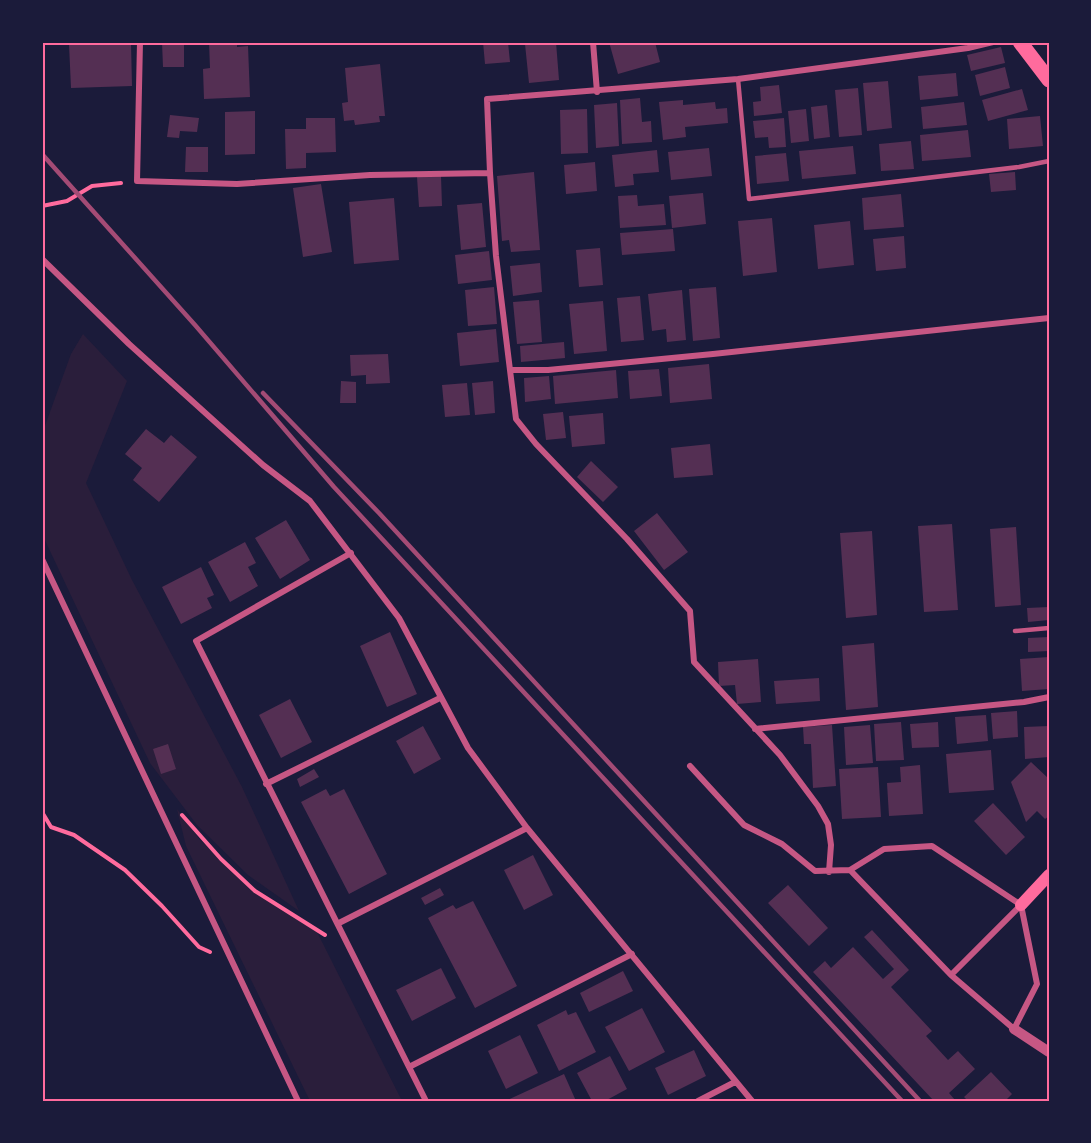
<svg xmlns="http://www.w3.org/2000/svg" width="1091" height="1143" viewBox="0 0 1091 1143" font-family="Roboto,sans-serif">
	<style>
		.green { fill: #2a1e3b }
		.building { fill: #542f53 }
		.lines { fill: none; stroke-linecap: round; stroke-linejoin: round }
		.path { stroke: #ff6b9d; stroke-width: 4 }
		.service { stroke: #c65784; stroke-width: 4.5 }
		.minor { stroke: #c65784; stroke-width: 6 }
		.tertiary { stroke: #c65784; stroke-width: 10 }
		.secondary { stroke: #ff6b9d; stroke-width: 12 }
		.primary { stroke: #ff6b9d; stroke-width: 15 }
		.rail { stroke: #a44b75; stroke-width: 4.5 }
		.neatline { fill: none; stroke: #ff6b9d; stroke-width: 2 }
	</style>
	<rect width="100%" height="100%" fill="#1b1b3a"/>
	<path class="green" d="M83 334 127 381 86 483 132 580 242 787 299 911 248 875 197 825 150 763 42 534V434L71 354Z
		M177 809 200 840 255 891 317 932 402 1101H310L186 846Z"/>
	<path class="building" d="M162 42H184V67H163Z
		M209 42H237V47L248 46 250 97 204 99 203 69 210 68Z
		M483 42H508L510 62 485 64Z
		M556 42 559 80 529 83 525 44Z
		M609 42H655L660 62 618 74Z
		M131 43 132 86 71 88 69 44Z
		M1001 47 1005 63 971 71 967 55Z
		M380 64 385 116H379L380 122 355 125 354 120 344 121 342 103 348 102 345 68Z
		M1005 67 1010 88 980 96 975 75Z
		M956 73 958 96 920 100 918 76Z
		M888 81 892 128 867 131 863 83Z
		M779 85 782 113 754 116 753 102 761 101 760 87Z
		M858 88 862 135 839 137 835 90Z
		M1022 89 1028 110 988 121 982 100Z
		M640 98 642 122 651 121 652 142 622 144 620 100Z
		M683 100V105L715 102 716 109 727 108 728 123 685 127 686 137 663 140 659 102Z
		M964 102 967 125 923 129 921 107Z
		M617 103 619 146 596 148 594 105Z
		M827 105 830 137 814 139 811 107Z
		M587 109 588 153 561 154 560 110Z
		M806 109 809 141 791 143 788 111Z
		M255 111V154L225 155V112Z
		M170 115 199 118 197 132 180 131 179 138 167 137Z
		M1040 116 1043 146 1009 149 1007 119Z
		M306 118H335L336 152 306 153V168L286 169 285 129H306Z
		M784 118 786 147 769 148 768 137 755 138 753 121Z
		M968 130 971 157 922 161 920 135Z
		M911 141 914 169 881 171 879 144Z
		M853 146 856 174 802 179 799 151Z
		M186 147H208V172H185Z
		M709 148 712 176 671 180 668 152Z
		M657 150 659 172 633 174 634 185 615 187 612 155Z
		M786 153 789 181 757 184 755 156Z
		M595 162 597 191 566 194 564 165Z
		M534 172 540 250 511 252 509 240 502 241 497 176Z
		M1015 172 1016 190 991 192 989 174Z
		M441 176 442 206 419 207 417 177Z
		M321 184 332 252 303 257 293 188Z
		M703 193 706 224 672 228 669 196Z
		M901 194 904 227 864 230 862 198Z
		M637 195 638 206 664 204 666 225 620 228 618 196Z
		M394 198 399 260 354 264 349 202Z
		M482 203 486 247 461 250 457 205Z
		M772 218 777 272 743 276 738 221Z
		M850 221 854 265 818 269 814 225Z
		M673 229 675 251 622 255 620 233Z
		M904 236 906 268 876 271 873 239Z
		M600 248 603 285 579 287 576 250Z
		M489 251 492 280 458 284 455 255Z
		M540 263 542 292 513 296 510 266Z
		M494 287 497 324 468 326 465 290Z
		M716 287 720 338 693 341 689 289Z
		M682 290 686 340 667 342 666 329 652 331 648 294Z
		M640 296 644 340 621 342 617 298Z
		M539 300 542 342 517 344 513 302Z
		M603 301 607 351 574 354 569 304Z
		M496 329 499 362 460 366 457 333Z
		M564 342 565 358 521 362 520 346Z
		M388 354 390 383 366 384V375L351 376 350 355Z
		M709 364 712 399 670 403 668 368Z
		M659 369 662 396 630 399 628 371Z
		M616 370 618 398 555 404 553 376Z
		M549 376 551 399 525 402 524 378Z
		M341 381 356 382V403H340Z
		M493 381 495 413 475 415 472 383Z
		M467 383 470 415 445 417 442 385Z
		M563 412 566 438 546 440 543 414Z
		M603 413 605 444 572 447 569 416Z
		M146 429 164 443 171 435 197 457 159 502 133 480 142 468 125 454Z
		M710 444 713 475 674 478 671 448Z
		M591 461 618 487 603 502 577 477Z
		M657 513 688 552 664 570 634 531Z
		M286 520 310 560 280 579 255 538Z
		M952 524 958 610 924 612 918 526Z
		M1016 527 1021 605 995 607 990 529Z
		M872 531 877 615 846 618 840 533Z
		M245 542 256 563 248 567 258 586 230 602 208 562Z
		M201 567 214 595 207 598 212 608 181 624 162 587Z
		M1049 607V620L1028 622 1027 608Z
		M390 632 417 694 387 707 360 646Z
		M1049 637V651L1028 652V638Z
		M874 643 878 707 846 710 842 646Z
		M1049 657V689L1022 691 1020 659Z
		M758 659 761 702 737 704 735 685 719 686 718 662Z
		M819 678 820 701 776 704 774 681Z
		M290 699 312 742 281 758 259 715Z
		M1017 711 1018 737 993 739 991 713Z
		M986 715 988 741 957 744 955 717Z
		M901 722 904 760 876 761 874 724Z
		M938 722 939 747 912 748 910 724Z
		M832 725 836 786 813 788 811 744H804L803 727Z
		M870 725 873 763 846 765 844 727Z
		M423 726 441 759 414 774 396 741Z
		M1049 726V757L1025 759 1024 727Z
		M168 744 176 769 161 774 153 749Z
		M991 750 994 790 949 793 946 754Z
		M1031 762 1049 779V816L1045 819 1037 811 1026 822 1011 782Z
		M920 765 923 814 889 816 887 783 901 782 900 767Z
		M878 767 881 817 842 819 839 769Z
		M314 769 319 777 300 787 297 779Z
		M326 789 330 796 344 789 387 874 349 894 301 802Z
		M993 803 1025 837 1006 855 974 821Z
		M533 855 553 895 524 910 504 870Z
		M788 885 828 928 809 946 768 903Z
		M440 888 444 895 425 905 421 898Z
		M473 901 517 986 475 1008 428 918 453 905 456 909Z
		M872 930 909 970 891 987 932 1031 926 1036 948 1060 958 1051 975 1069 949 1093 955 1100 953 1101H934L813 972 825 961 831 968 853 947 883 979 894 969 864 937Z
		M441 968 456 998 412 1021 396 990Z
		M623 971 633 991 589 1012 580 993Z
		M642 1008 665 1052 629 1071 605 1027Z
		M566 1010 568 1015 576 1012 596 1052 559 1071 537 1025Z
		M520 1035 538 1073 506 1089 488 1051Z
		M694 1050 706 1076 668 1095 655 1068Z
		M610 1056 627 1089 605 1101H592L577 1073Z
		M991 1072 1012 1094 1005 1101H968L964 1097Z
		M564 1074 576 1101H505Z"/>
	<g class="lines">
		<path class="path" d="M42 206 67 201 92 186 121 183
			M42 812 51 827 74 835 125 870 162 906 199 947 210 952
			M182 815 221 859 255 891 325 935"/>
		<path class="service" d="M738 79 749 199 1019 167 1049 161
			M1015 631 1049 628"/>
		<path class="minor" d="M140 42 137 181 237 184 370 175 490 173 496 256 516 419 536 444 627 539 690 611 694 662 780 755 818 806 828 824 831 845 829 872
			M593 42 597 92
			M490 173 487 99 738 79 968 48 993 42
			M42 259 129 344 263 465 310 501 399 618 468 748 527 828 752 1101
			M510 370H548L713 354 1049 318
			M351 553 196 641 426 1101
			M42 559 298 1101
			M755 729 1024 702 1049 697
			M690 766 744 825 782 844 815 871 850 870 884 849 932 846 1021 905 1037 984 1014 1029 951 975 850 870
			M266 784 440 698
			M339 923 527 828
			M951 975 1021 905
			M409 1067 632 954
			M698 1101 735 1082"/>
		<path class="tertiary" d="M1014 1029 1049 1052"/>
		<path class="secondary" d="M1021 905 1049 875"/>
		<path class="primary" d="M1020 42 1049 80"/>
		<path class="rail" d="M42 154 195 325 334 487 902 1101
			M263 393 379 513 920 1101"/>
	</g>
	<rect width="1091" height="1143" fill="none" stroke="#1b1b3a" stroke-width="87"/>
	<rect x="44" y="44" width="1004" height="1056" class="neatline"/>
</svg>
